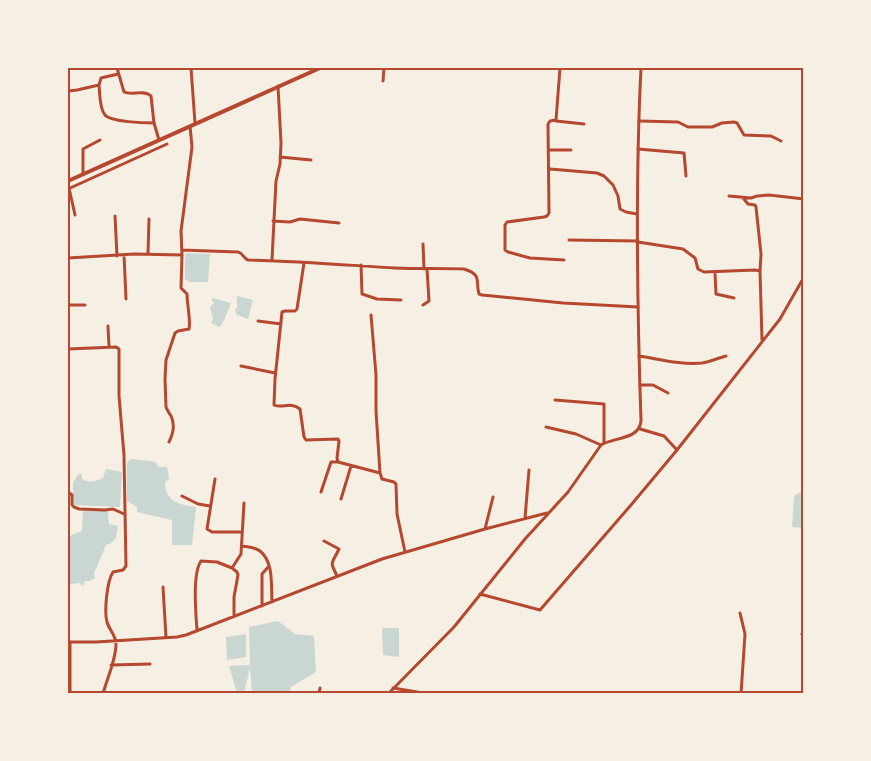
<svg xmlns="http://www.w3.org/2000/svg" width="871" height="761" viewBox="0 0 871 761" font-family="'IBM Plex Serif',serif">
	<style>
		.water { fill: #c9d6d2 }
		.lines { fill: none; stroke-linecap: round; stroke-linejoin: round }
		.minor { stroke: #b5482f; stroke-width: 3 }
		.tertiary { stroke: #b5482f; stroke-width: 3 }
		.secondary { stroke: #b5482f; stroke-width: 4 }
		.neatline { fill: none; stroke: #b5482f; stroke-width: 2 }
	</style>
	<rect width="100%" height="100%" fill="#f6efe4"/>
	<path class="water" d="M186 253 210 254 208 282H190L185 279V263Z
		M237 296 253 300 248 319 237 315 235 309 237 308C238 304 236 300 237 296Z
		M213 298 231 303 224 320 220 327 211 323 213 319 210 307 214 303 211 299Z
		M131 459 156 462 158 467H167L169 479 165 482C165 501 179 505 196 507L192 545H172V520L137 512V507L127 501V463Z
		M106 469 122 472 120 507 74 505C73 501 73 486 73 482 74 481 78 475 78 474H82V479C90 483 95 482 103 478Z
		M803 492V528L792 527 794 498 796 494Z
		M83 510 108 511 109 524 118 526 116 538 111 543 106 545 94 573 95 578 90 581H85L83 586 79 583 71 584 68 587V539L71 535 82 531Z
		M278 621 295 634 314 636 316 672 291 687 289 693H252L250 668 244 693H237L229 666 250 665 249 627Z
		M382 628H399V657L383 655Z
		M246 634V657L227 660 226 637Z"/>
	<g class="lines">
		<path class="minor" d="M117 68 124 92C132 96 143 89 151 96L154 123 159 140
			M191 68 195 123
			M560 68 556 120 550 121 548 124 549 213 547 216 544 217 507 222 505 225V250L508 252 530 258 564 260
			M383 81 384 68
			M99 85 101 78 118 74
			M68 91 77 90 99 85C100 93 99 108 105 115 111 122 144 123 154 123
			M556 121 584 124
			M639 121 678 122 688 127H712L722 123 734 122 737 123 744 135 771 136 781 141
			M638 149 684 153 686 176
			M549 150H571
			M280 157 311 160
			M550 169 597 173 604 176 613 185 618 196 620 209 626 212 637 214
			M83 174V149L100 140
			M69 188 75 215
			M68 189 167 144
			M729 196 751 198 757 196 769 195 804 199
			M743 198 748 204 755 205 756 207 761 254 760 271
			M115 216 117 256
			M273 221 290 222 300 219 339 223
			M569 240 638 241
			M638 242 683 249 695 258 698 269 704 272 755 270 760 271 762 340
			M423 244 424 269
			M182 250 238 252C243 253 243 258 248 260 297 261 346 265 395 268 418 269 441 268 464 269 483 275 475 281 479 294L482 295 563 303 638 307
			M148 254 149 219
			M124 255 126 299
			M68 258 134 254 182 255
			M272 260 276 181 280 164 281 143 278 86
			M304 263 297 309 295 311H285L282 312 275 379 274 405C283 409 290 401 300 409L304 437 306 440 338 439 339 441 337 458 338 462 380 473
			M361 265 362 294 377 299 401 300
			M715 273 716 294 734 298
			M68 305H85
			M423 305 429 301 427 269
			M371 315 376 375V411L380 473 382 479 394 482 396 484 397 514 405 552
			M258 321 281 324
			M108 326 109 347
			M68 349 116 347 119 349V396L124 455 126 566 123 570 113 572C107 581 104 611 107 622 109 630 116 635 116 644 116 660 107 678 103 694
			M639 356C659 359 681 365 702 363 710 362 718 358 726 356
			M241 366 275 373
			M640 385H653L668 393
			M555 400 604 404V443
			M546 427 576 434 601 445
			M640 429 664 436 677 450
			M169 442C173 434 175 424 171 416 169 413 167 410 166 407L165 379 166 360 175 333 178 331 189 329C191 322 187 304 187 294L181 288 182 255 181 231 192 147 190 126
			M215 479 207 529 212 532H242
			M68 492 72 495V505L74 507 79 509 105 510 113 509 124 514
			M321 492 331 462H338
			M182 496 198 504 210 506
			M341 499 351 466
			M525 518 529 470
			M485 529 493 497
			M324 541 339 549C332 564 329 560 337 576
			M242 546C248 547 255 547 260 551 274 562 271 586 272 602
			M232 568 241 554 244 503
			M163 587 166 637
			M480 594 540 610 631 505 677 450 780 319 804 277
			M262 606V574L269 566
			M740 613 745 634 741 694
			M197 631C196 614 192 574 201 561L217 562 232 568 237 572 238 575 234 597V616
			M802 634 804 630
			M68 642H96L177 637 186 635 382 559 485 529 547 513
			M111 665 150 664
			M393 688 429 694
			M70 694V642
			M319 694 320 688"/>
		<path class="tertiary" d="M388 694 454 627 525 539 568 492 601 445C614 437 639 440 641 421 637 303 635 185 641 68"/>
		<path class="secondary" d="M68 181 320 68"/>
	</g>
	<rect width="871" height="761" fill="none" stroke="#f6efe4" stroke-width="138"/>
	<rect x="69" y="69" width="733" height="623" class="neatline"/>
</svg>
